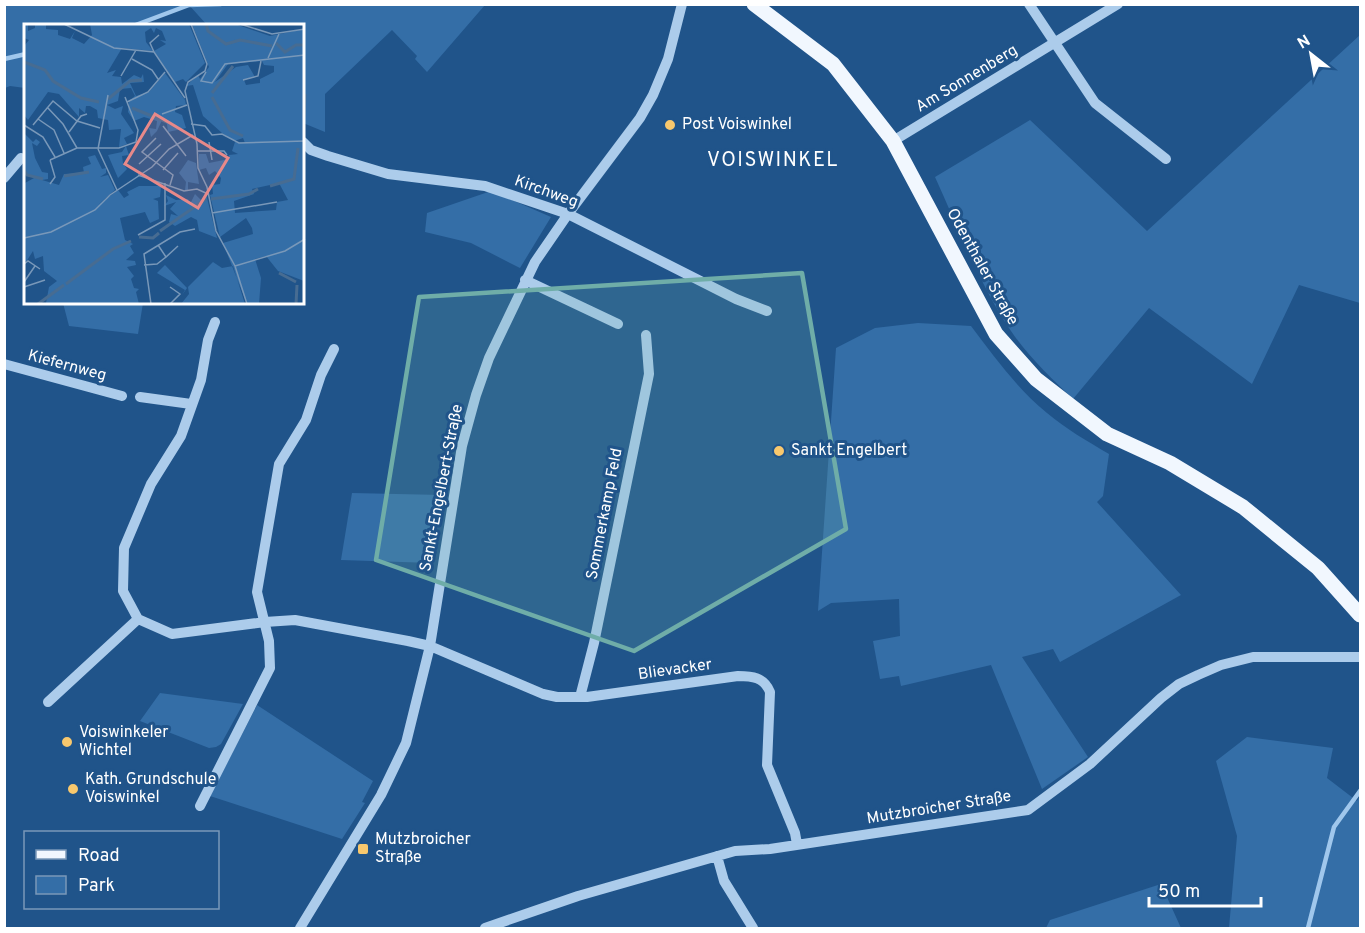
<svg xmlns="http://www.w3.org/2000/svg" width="1365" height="933" viewBox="0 0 1365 933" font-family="Overpass,sans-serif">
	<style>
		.green { fill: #346ea7 }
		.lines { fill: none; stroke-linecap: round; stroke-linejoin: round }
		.stream { stroke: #a0c7ec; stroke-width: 4.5 }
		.minor { stroke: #accceb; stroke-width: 10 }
		.major { stroke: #f1f7fe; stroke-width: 15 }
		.marked { fill: #6fada8; fill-opacity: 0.2; stroke: #6fada8; stroke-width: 4.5; stroke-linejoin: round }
		.poi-dot { fill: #f8c86d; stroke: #20548a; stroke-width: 2 }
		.labels { text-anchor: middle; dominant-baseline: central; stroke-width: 6; stroke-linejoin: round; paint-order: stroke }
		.street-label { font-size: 16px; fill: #fff; stroke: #20548a }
		.poi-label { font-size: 16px; fill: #fff; stroke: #20548a; text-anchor: start }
		.quarter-label { font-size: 20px; letter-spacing: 1.5px; fill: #fff; stroke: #20548a }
		.inset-river { fill: none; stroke: #476c92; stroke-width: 3 }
		.inset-road { fill: none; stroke: #7998b9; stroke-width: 1.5 }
		.view { fill: #e88989; fill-opacity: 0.15; stroke: #e88989; stroke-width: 3 }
		.inset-edge { fill: none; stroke: #fff; stroke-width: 3 }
	</style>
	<rect width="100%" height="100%" fill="#20548a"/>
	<path class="green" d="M5 4H485V5L427 72 415 59 417 56 392 30 325 94V132L303 123V26L207 25 189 5 143 22 144 25 26 26 25 88 10 86 5 88Z
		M1360 35V303L1299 285 1252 384 1149 308 1073 399C1051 378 1028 356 1011 331 980 286 958 227 935 177L1030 120 1147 231Z
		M491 191 551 217 520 268 471 243 425 232 427 213Z
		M63 303H143L138 334 69 326Z
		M918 323 971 326C994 356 1017 389 1047 413 1066 429 1087 441 1109 454L1103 496 1097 502 1181 595 1060 662 1053 649 1022 657 1088 757 1042 789 991 665 901 686 899 676 880 679 873 641 900 636 899 599 831 603 818 611 836 348 875 328Z
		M352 493 442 495 432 563 341 560Z
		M160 693 243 704 221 744 216 747 209 748 140 721Z
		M257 705 373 781 362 802 365 803 342 839 210 796Z
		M1247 737 1333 748 1327 778 1357 801 1360 796V928H1229L1237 836 1216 761Z
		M1161 884 1181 928H1046L1050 920Z"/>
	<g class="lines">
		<path class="stream" d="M133 26 189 5 221 4
			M4 59 26 54
			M1308 928 1334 827 1360 791"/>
		<path class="minor" d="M1029 4 1095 103 1166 159
			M893 141 1118 4
			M303 142 311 150 328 156 388 174 485 186 568 214 736 299 767 311
			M4 178 21 158
			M525 280 618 324
			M215 322 208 340 201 380 181 436 151 484 124 548 123 591 138 619 172 634 265 622 295 620 408 641 430 646 543 694 557 697H587L738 676C752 676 764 677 770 692L767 765 795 833 797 844
			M4 364 122 396
			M140 397 191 404
			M580 697 594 643 649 374 646 335
			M48 702 138 619
			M200 806 270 668 269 641 257 592 279 464 306 420 321 375 334 349
			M717 856 724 881 753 928
			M300 928 381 795 406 743 430 646 462 446 476 395 489 358 535 262 568 214 640 118 653 95 668 59 682 4
			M485 928 578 896 735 851 770 849 1028 810 1090 764 1161 698 1179 684 1198 675 1221 665 1253 657H1360"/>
		<path class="major" d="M754 4 833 64 893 141 996 334 1036 379 1107 434 1170 463 1243 507 1318 568 1360 615"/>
	</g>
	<path class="marked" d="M802 273 846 529 634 651 376 560 419 297Z"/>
	<g class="poi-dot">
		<circle cx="670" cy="125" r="6"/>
		<circle cx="779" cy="451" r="6"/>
		<circle cx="67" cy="742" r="6"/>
		<circle cx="73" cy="789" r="6"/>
		<rect x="357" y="843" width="12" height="12" rx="3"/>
	</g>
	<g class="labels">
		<g class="street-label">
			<text transform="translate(967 79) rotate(-31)">Am Sonnenberg</text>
			<text transform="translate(546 192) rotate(20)">Kirchweg</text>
			<text transform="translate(982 267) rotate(61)">Odenthaler Straße</text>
			<text transform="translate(67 366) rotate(15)">Kiefernweg</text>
			<text transform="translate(442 488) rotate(-79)">Sankt-Engelbert-Straße</text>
			<text transform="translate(605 514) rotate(-79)">Sommerkamp Feld</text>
			<text transform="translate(675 670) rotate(-8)">Blievacker</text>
			<text transform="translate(939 808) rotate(-9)">Mutzbroicher Straße</text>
		</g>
		<g class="poi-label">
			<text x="682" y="125">Post Voiswinkel</text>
			<text x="791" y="451">Sankt Engelbert</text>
			<text x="79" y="733">Voiswinkeler<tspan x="79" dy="18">Wichtel</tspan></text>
			<text x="85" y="780">Kath. Grundschule<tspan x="85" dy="18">Voiswinkel</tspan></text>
			<text x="375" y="840">Mutzbroicher<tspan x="375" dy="18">Straße</tspan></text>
		</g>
		<g class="quarter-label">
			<text x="773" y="161">VOISWINKEL</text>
		</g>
	</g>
	<g transform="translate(24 24)">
		<rect width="280" height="280" fill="#20548a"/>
		<path d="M0 0H4V7L11 4V0H22V5L34 6V11L46 15 51 7 48 14 60 20 68 11 66 0H165L181 39 162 58 159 55 151 58 130 27 142 20 136 16 142 17 138 7 132 4 130 9 127 4 121 8 122 18 129 27 98 24 83 49 92 46 88 52 97 53 98 60 110 51 117 54 119 50 120 58 106 59 112 72 125 68 141 49 161 76 162 81 152 82 151 88 158 91 162 104 144 108 143 100 138 96 133 107 127 113 125 104 132 105 133 97 120 93 110 97 104 88 105 77 111 72 107 64 96 65 94 77 83 81 91 85 99 82 97 90 110 109 100 114 103 120 95 123 97 105 85 106 84 96 74 94 73 86 66 82H62L61 89 55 84V93L35 70 24 68 4 96 0 91V22L5 16 0 14ZM168 0H211L246 12 280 5V257L254 247 242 232 231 235 237 254 235 280H223L199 219 229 210 228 204 222 194 196 213 186 171 189 170 188 161 196 160 197 154 191 147 185 151 182 144 175 146V130H182L185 139 205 135V131L214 130 208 127 211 118 221 119 219 114 210 117 198 109 179 92 169 61 162 62 174 51 176 55 185 43ZM238 37 240 41 250 42V48L236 55V59L222 61 220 56 231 53 224 41 212 43 191 58 204 40ZM255 159 264 176 253 178 252 186 211 189 210 177 230 170 228 165ZM0 109 9 118 12 115 16 118 13 122 8 119 11 134 18 148 24 149V155L18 156 35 161 40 150 60 149 59 143 67 140 64 133 71 131 78 145 82 144V149L76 153 84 151 91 166 74 181 94 166 100 174 105 171 103 168 115 162H137L136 173 129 175 134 177 135 195 126 199 121 188 96 194 101 216 109 220 106 222 110 229 102 236 111 237 112 241 103 243 110 252 107 255 110 264 115 265 112 268 115 280 22 279 25 263 33 257 20 247 19 232 11 235 9 227 2 238 0 235V154L1 159 10 154 0 149ZM102 122 105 131 98 132 99 139 103 145 94 154 84 131 98 128ZM164 136 172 139 175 160 164 158V166H161L162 158 155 149ZM171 170 178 177 182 170 193 214 175 207 173 196 167 193 151 202 145 198 147 190 154 192 146 185 152 178 140 182 144 177 142 171 152 176 164 175 166 180ZM189 238 198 244 209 242 221 280H157L165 270 164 263ZM141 241 163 264 158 271 161 266 133 249Z" fill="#346ea7" fill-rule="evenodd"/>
		<path class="inset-river" d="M182 0 184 7 202 20 216 16 248 22M252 19 261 28 272 21H281M0 38 21 46 29 57 57 74 75 78M188 69 209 42M188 73 206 106 219 112M84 75 106 57 118 56M108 84 143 98M280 93 281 70M0 146 3 151 19 155M40 152 65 148M246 162 270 155 274 124M187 175 225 170 234 165M136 207 182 175M115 213 129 214 135 209M255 249 272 258M42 260 89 225 107 217M14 280 40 261M272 280 273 261"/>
		<path class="inset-road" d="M40 0 90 24 130 28 161 74M167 0 183 40 181 47 164 58 161 67 173 120 174 144 183 163 192 207 211 242 223 280M216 0 248 10 281 5M130 28 126 19 135 11M244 34 255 10M108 35 128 46 134 55M182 48 177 57 188 59 201 40 281 31M97 52 112 26M219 56 234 52 237 37M103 78 124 68 141 48M23 83 39 100 53 124M138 90 163 81M14 95 30 106 40 129M167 100 181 102 188 111 198 110 215 119 281 117M0 101 19 113 31 133M9 101 29 77 53 97 76 104M139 102 162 132M45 108 57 92 63 90M132 114 118 128 149 151 146 161M185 118 188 136M53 124H95L112 118 114 106 101 73M74 125 84 71M74 125 93 166M174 127H200L203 131M26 136 53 124M26 136 31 153 26 160M115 140 137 120M139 146 154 129M114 151 160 167 173 165 184 170M188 189 253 178M114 211 141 196V159M0 214 27 208 71 186 86 171 128 143 145 125 169 111M134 221 142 233 154 222M0 240 4 237 16 245M120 241 133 240 142 233M211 242 261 227 281 215M0 258 11 242M0 263 21 256M127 280 120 230 156 208 171 205M146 280 156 270 146 263"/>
		<path class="view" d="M131 90 204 134 174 184 101 140Z"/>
		<rect width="280" height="280" class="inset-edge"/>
	</g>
	<rect width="1365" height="933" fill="none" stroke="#ffffff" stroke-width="12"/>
	<rect x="24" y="831" width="195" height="78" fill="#20548a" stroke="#7998b9" stroke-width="1.5"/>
	<rect x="36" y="850" width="30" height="9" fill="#f1f7fe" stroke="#7998b9" stroke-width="1.5"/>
	<text x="78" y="861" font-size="18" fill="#ffffff">Road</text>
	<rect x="36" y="876" width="30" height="18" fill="#346ea7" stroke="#7998b9" stroke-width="1.5"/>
	<text x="78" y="891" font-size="18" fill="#ffffff">Park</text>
	<g transform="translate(1311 54) rotate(329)" stroke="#20548a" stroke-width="4.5" paint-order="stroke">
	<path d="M0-4.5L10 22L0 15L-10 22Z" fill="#ffffff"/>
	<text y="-9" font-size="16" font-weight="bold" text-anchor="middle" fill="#ffffff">N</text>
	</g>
	<path d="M1149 897v9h112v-9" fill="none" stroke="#ffffff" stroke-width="3"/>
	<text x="1158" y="897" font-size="18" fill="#ffffff" stroke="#20548a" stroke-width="4.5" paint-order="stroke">50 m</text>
</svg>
